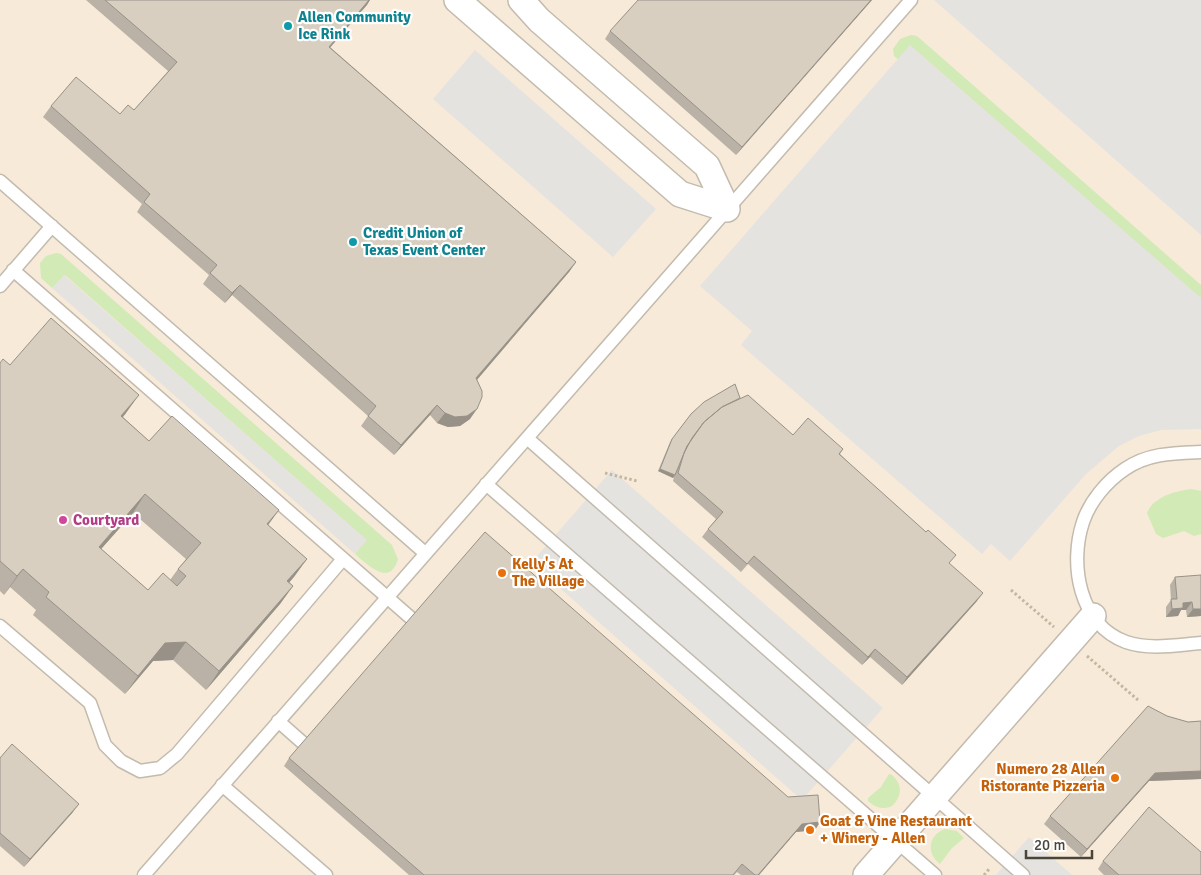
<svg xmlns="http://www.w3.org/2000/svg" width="1201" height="875" viewBox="0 0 1201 875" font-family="Signika,sans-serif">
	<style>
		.commercial { fill: #f7ead8 }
		.green { fill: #d2eab5 }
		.parking { fill: #e5e3e0 }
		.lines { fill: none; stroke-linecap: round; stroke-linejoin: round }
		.lane-casing { stroke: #c2bbae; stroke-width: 15 }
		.street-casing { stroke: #c2bbae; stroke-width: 28 }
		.path { stroke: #c4b79f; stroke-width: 3; stroke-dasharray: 2.5 2.5; stroke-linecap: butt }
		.lane { stroke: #fff; stroke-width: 12 }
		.street { stroke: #fff; stroke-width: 25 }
		.wall { fill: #bab2a6; fill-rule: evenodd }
		.shaded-wall { fill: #979187 }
		.building { fill: #d8cfc1; stroke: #979187; fill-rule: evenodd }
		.culture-dot { fill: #0f9aa8; stroke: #fff; stroke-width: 2 }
		.hotel-dot { fill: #d1479c; stroke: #fff; stroke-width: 2 }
		.food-dot { fill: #e8710a; stroke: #fff; stroke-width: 2 }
		.labels { text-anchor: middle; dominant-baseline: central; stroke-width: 4.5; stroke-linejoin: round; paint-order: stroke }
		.culture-label { font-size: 15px; font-weight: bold; fill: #0d838f; stroke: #fff; text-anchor: start }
		.hotel-label { font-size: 15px; font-weight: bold; fill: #b23c85; stroke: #fff; text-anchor: start }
		.food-label { font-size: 15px; font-weight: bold; fill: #c56008; stroke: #fff; text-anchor: start }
	</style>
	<rect width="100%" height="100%" fill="#f6f3ec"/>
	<path class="commercial" d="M0 0H1201V875H0Z"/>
	<path class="green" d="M911 35 917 36 1201 285V298L900 61 894 56 893 49 900 39Z
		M56 253 61 254 392 545 398 559C390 588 367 564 355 554L366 540 65 275 52 288 41 278 40 263 46 256Z
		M1191 489 1201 491V534L1194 536 1184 531 1163 538 1156 534 1147 513C1153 497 1176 491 1191 489Z
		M889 774 892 775C903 785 902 796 892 806 882 810 876 808 868 801V798L881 787Z
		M945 829 957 831 964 838 952 848 940 864C926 853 928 835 945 829Z"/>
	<path class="parking" d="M934 0H1201V235Z
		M910 45 1201 298V429L1161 430 1139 436 1119 446 1086 474 1010 561 991 544 982 554 741 345 752 331 700 286Z
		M475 50 656 209 613 257 433 99Z
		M64 275 367 540 355 554 52 288Z
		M612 470 883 708 802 800 531 563Z
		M1029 837 1072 875H996Z"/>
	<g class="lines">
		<defs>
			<path id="lane" d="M0 181 425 553
				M13 270 412 619
				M0 286 52 226
				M527 438 1023 875
				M1201 452C1174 453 1148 453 1125 469 1107 481 1090 501 1083 522 1069 564 1079 625 1126 642 1149 650 1177 645 1201 643
				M486 484 935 875
				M0 626 90 703 105 745 121 761 140 771 160 768 177 754 343 559
				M278 721 303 743
				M222 785 326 875
				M144 875 911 0"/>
			<path id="street" d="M457 0 680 194 727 209
				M521 0 539 20 707 166 727 209
				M866 875 1093 616"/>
		</defs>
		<use href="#lane" class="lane-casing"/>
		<use href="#street" class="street-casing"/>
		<path class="path" d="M605 473 637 481
			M1011 590 1054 627
			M1087 656 1138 700
			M984 875 990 868"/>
		<use href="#lane" class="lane"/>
		<use href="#street" class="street"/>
	</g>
	<path class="wall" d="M86 0H370L330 47 576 262 569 272 477 380 470 419 460 426 448 427 437 423 430 415 394 455 361 426 368 416 232 295 225 303 203 284 209 275 137 212 142 204 43 117 51 106 120 114 134 110 168 71Z
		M872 0 736 155 605 39 610 31Z
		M0 363 10 365 126 413 123 417 149 441 268 525 307 559 289 582 293 586 280 604 206 690 173 660 153 661 125 694 33 615 36 610 10 587 4 595 0 591ZM133 513 186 559 178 569 170 580 148 590 101 549Z
		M740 398 793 435 843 449 840 454 950 564 977 601 902 685 870 657 862 665 748 564 741 572 702 537 708 529 716 519 673 481 674 477 673 478 658 471 670 442 672 439Z
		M1175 577 1201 616 1187 617 1186 610H1181L1178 616 1166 617V607L1171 600 1170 585Z
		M1167 716 1188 722 1201 721V779L1149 781 1081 857 1044 824 1050 816Z
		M0 758 73 812 24 867 0 846Z
		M289 758 788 797 820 822 815 830 796 832 759 875H741L737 872 734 875H409L284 766Z
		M1103 861 1201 875H1104L1098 869Z"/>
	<path class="shaded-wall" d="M369 0H370L367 5 322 57 329 47Z
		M871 0H872L736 155 742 147Z
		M576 262 569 272 469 389 476 378Z
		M240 285 232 295 225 303 232 293Z
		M139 395 126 413 108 434 121 416Z
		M437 405 430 415 394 455 401 445Z
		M477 409 470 419 460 426 448 427 437 423 445 413Z
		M660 469 675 475 673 478 658 471Z
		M145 494 133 513 86 566 99 547Z
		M279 510 266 528 267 524Z
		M307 559 294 577 275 599 287 581Z
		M23 569 10 587 4 595 17 576Z
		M293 586 280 604 206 690 219 671Z
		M983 593 977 601 902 685 907 677Z
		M1192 602 1186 610H1181L1178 616 1166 617 1172 609 1183 603Z
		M1193 609H1201V616L1187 617Z
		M186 642 173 660 153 661 125 694 138 676 165 643Z
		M875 649 870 657 862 665 868 657Z
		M1201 771V779L1149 781 1081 857 1087 849 1155 773Z
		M79 804 73 812 24 867 30 859Z
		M820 822 815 830 796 832 759 875H758L802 824Z"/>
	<path class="building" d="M105 0H369L329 47 576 262 476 378 482 391V397L477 409 467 416 455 417 445 413 437 405 401 445 368 416 376 406 240 285 232 293 210 273 217 265 144 202 150 194 51 106 76 77 120 114 128 105 134 110 177 62Z
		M638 0H871L742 147 610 31Z
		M51 318 139 395 121 416 149 441 172 416 279 510 267 524 307 559 287 581 293 586 219 671 186 642 165 643 138 676 46 597 49 592 23 569 17 576 0 561V363L3 359 10 365ZM145 494 201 543 178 569 186 576 177 586 163 573 148 590 99 547Z
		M735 384 740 398 722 407 704 422 687 446 675 475 660 469 672 439 691 414 704 402Z
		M748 395 793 435 808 418 843 449 839 454 926 532 928 530 956 555 949 563 983 593 907 677 875 649 868 657 754 556 747 564 708 529 723 512 678 473 684 453 692 438 704 422 722 407Z
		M485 532 788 797 818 795 820 822 802 824 758 875H755L742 864 733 875H424L289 758Z
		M1201 575V609H1193L1192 602 1183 603V608L1172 609 1171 599H1177L1175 577Z
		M1148 706 1167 716 1188 722 1201 721V771L1155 773 1087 849 1050 816Z
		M12 744 79 804 30 859 0 833V758Z
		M1149 807 1201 852V875H1119L1103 861Z"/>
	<g class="culture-dot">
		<circle cx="288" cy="26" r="5"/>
		<circle cx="353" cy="242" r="5"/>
	</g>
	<circle class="hotel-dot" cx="63" cy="520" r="5"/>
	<g class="food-dot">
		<circle cx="502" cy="573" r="5"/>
		<circle cx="1115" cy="778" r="5"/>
		<circle cx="810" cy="830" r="5"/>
	</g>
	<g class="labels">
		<g class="culture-label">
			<text x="298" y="17">Allen Community<tspan x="298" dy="17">Ice Rink</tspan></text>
			<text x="363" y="233">Credit Union of<tspan x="363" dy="17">Texas Event Center</tspan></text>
		</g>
		<g class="hotel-label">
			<text x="73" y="520">Courtyard</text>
		</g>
		<g class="food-label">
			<text x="512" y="564">Kelly's At<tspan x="512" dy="17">The Village</tspan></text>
			<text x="1105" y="769" text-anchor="end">Numero 28 Allen<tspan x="1105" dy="17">Ristorante Pizzeria</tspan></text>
			<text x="820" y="821">Goat &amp; Vine Restaurant<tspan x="820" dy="17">+ Winery - Allen</tspan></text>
		</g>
	</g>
	<path d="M1026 850v8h66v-8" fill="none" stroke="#4b4439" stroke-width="2.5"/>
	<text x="1034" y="850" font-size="15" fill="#4b4439" stroke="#ffffff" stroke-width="4" paint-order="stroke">20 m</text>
</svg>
